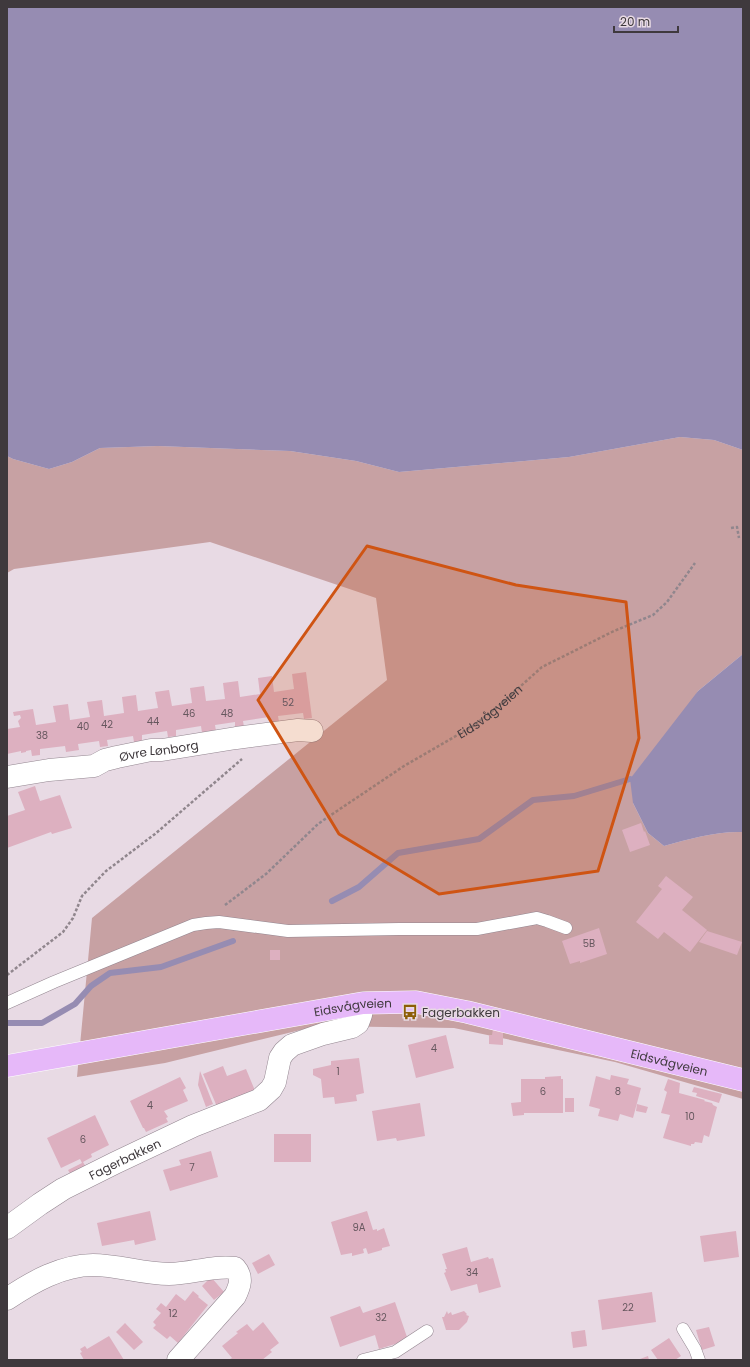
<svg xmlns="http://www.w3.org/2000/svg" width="750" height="1367" viewBox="0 0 750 1367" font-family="Poppins,sans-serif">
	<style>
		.green { fill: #c7a1a3 }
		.water { fill: #968cb2 }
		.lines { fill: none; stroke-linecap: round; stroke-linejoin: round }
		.stream { stroke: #968cb2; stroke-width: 6 }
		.building { fill: #ddb0c0 }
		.lane-casing { stroke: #938690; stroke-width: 13 }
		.street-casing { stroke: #938690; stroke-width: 23 }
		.primary-casing { stroke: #fff; stroke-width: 23 }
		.path { stroke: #90868d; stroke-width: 2.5; stroke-dasharray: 3 2; stroke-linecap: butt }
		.lane { stroke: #fff; stroke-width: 12 }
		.street { stroke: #fff; stroke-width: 22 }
		.primary { stroke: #e6b8f9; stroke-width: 22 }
		.marked { fill: #cf5413; fill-opacity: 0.2; stroke: #cf5413; stroke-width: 3; stroke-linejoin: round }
		.labels { text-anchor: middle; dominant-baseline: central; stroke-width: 3; stroke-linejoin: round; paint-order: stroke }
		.number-label { font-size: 10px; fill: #66575e }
		.street-label { font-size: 12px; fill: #3f393d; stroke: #e8dae4 }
		.poi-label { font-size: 12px; fill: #3f393d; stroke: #e8dae4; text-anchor: start }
	</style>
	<rect width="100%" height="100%" fill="#e8dae4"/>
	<path class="green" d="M680 437 714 440 743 450V654L698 691 633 803 648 833 664 846C689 839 717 831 743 832V1099L615 1062 454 1028 317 1026 165 1063 77 1077 92 918 387 680 376 598 210 542 14 569 7 573V456L13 459 49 469 72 462 100 448 158 446 290 451 356 461 399 472 569 457Z"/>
	<path class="water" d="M7 7H743V450L714 440 680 437 569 457 399 472 356 461 290 451 158 446 100 448 72 462 49 469 13 459 7 456Z
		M743 654V832C717 831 689 839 664 846L648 833 633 803 630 779 698 691Z"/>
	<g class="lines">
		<path class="stream" d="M332 901 359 887 398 853 479 839 533 800 574 796 630 779
			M7 1023H42L75 1004 91 986 110 973 161 967 233 941"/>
	</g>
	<path class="building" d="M306 672 312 718 304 719 303 713 278 716 279 722 270 723 269 717 243 721 244 727 235 728V722L215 725 216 731 202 733 201 726 176 730V736L168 737 167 731 142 735V741L134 742 133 736 107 740 108 746 100 747 99 741 78 744 79 750 66 752 65 746 40 749V755L32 756 31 750 26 751V752L21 753V751L7 754V729L20 727 18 721 21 718 20 715 14 716 13 712 33 709 36 725 56 722 53 706 68 704 70 720 90 717 87 702 102 700 104 716 124 713 122 697 136 695 138 711 158 708 155 692 169 690 172 706 192 703 190 688 204 686 206 701 225 699 223 683 238 681 240 697 260 694 258 678 272 676 274 692 294 689 292 674Z
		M35 786 40 801 60 795 72 828 52 834 51 832 7 848V816L25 810 18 792Z
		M641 823 644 832 645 831 650 845 630 852 622 830Z
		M666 876 693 897 682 910 707 930 690 952 664 932 658 939 636 922 662 889 658 886Z
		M599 928 607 954 580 963V961L570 964 562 941Z
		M707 931 742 942 737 955 699 942Z
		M270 950H280V960H270Z
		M493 1029 503 1031V1045L489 1044V1035H492Z
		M446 1035 454 1068 416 1078 408 1045Z
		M359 1058 364 1093 356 1095 357 1101 335 1104 334 1097 323 1098 321 1079 313 1075V1069L331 1065V1061Z
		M223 1066 227 1076 246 1069 256 1093 218 1109 203 1074Z
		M200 1071 213 1104 206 1107 198 1085Z
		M611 1075 629 1079 627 1084 641 1088 633 1118 620 1114 618 1121 598 1116 600 1109 589 1106 596 1076 610 1080Z
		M561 1076V1079H563V1113H524V1115L513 1116 511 1103 521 1102V1079H545V1077Z
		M180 1077 186 1088 183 1090 188 1101 164 1111 168 1117 166 1118 168 1122 146 1132 144 1128H143L130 1101Z
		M668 1079 680 1083 679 1093 705 1100 704 1101 712 1103 713 1105 717 1107 709 1137 704 1135 702 1143 695 1142 694 1144H691V1146L663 1138 670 1115 661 1113 667 1092 664 1090Z
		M694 1087 722 1094 719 1103 696 1096 697 1093 692 1092Z
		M565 1098H574V1112H565Z
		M420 1103 425 1136 397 1141 396 1138 377 1141 372 1111Z
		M637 1104 648 1107 646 1113 636 1111Z
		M95 1115 109 1145 91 1154 92 1157 83 1162 87 1169 72 1177 68 1170 82 1163 80 1159 61 1168 47 1138Z
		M274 1134H311V1162H274Z
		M211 1151 218 1177 170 1191 163 1170 181 1165 179 1160Z
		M150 1211 156 1240 135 1245 134 1240 102 1246 97 1223Z
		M367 1211 373 1230 377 1229V1231L384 1228 390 1246 382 1248V1250L368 1254 366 1248 363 1249 364 1253 352 1256V1253L341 1255 331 1222Z
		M736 1231 739 1257 704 1262 700 1236Z
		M467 1247 471 1262 488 1257 489 1259 493 1258 501 1287 479 1293 477 1284 451 1291 444 1273 446 1272 445 1269H447L442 1254Z
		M269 1254 275 1265 258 1274 252 1263Z
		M211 1277 224 1292 214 1300 202 1286Z
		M193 1291 199 1296 198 1297 208 1305 178 1343 170 1336 167 1339 153 1328 156 1325 153 1322 161 1313 156 1309 161 1303 166 1307 176 1294 185 1301Z
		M652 1292 656 1322 602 1330 598 1300Z
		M395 1302 408 1340 379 1349 375 1335 340 1347 330 1317 360 1306 363 1313Z
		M447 1311 448 1314 451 1312 452 1315 464 1311 467 1314 466 1315 469 1316 467 1322 459 1330H446L442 1317H444Z
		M263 1322 279 1343 270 1350 272 1352 262 1360H231L230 1359 232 1358 222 1346 238 1333 236 1332 247 1324 253 1331Z
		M125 1323 143 1342 134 1350 116 1332Z
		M709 1327 715 1346 702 1350 696 1330Z
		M585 1330 587 1346 573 1348 571 1332Z
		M109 1336 124 1360H84L80 1353 82 1352 80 1349 85 1346 87 1349Z
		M669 1338 681 1356 675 1360H658L651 1350Z
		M648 1356 649 1360H640V1359Z"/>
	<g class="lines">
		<defs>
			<path id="lane" d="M7 1003 54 982 193 925 206 923 219 922 288 931 399 929H477L537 918 547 921 566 928
				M683 1329 695 1349 699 1360
				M363 1360 395 1352 427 1331"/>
			<g id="street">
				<path id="s2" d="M7 777 49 770 94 766 105 760 117 757 151 750H162L236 738 298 730 312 731"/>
				<path id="s3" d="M7 1228 40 1204 63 1189 115 1163 193 1126 259 1100 271 1089 275 1082 280 1058 284 1052 292 1045 323 1034 352 1027 358 1023 361 1015 363 1003"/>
				<path d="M7 1299C32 1282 62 1265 93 1265 118 1265 143 1274 169 1274 191 1274 213 1265 235 1268 243 1277 240 1286 235 1296L178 1360"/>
			</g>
			<g id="primary">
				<path id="s4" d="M7 1066 363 1003 416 1002 467 1012 743 1080"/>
			</g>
		</defs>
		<use href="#lane" class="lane-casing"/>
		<use href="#street" class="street-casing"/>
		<use href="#primary" class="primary-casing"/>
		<g class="path">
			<path d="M731 528 737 527 739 538"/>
			<path id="s1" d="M225 905 266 874 318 824 331 815 404 766 473 726 495 709 542 667 614 631 653 615 667 602 695 563"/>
			<path d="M7 975 63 932 73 918 82 896 106 871 155 834 242 759"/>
		</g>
		<use href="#lane" class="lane"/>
		<use href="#street" class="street"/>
		<use href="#primary" class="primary"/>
	</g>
	<path class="marked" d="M367 546 516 585 626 602 639 738 598 871 439 894 339 834 258 700Z"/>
	<defs>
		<symbol id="bus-bare" viewBox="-9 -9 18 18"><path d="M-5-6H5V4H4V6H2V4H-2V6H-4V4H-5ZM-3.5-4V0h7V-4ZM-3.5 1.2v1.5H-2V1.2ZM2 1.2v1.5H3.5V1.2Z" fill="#8d5e06" stroke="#e8dae4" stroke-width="2.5" paint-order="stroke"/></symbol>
	</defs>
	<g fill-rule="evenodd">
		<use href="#bus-bare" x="399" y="1001" width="22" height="22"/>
	</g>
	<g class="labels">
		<g class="number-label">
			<text x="288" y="702">52</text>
			<text x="189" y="713">46</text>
			<text x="227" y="713">48</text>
			<text x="153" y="721">44</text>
			<text x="107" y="724">42</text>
			<text x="83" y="726">40</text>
			<text x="42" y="735">38</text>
			<text x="589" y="943">5B</text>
			<text x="434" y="1048">4</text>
			<text x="338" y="1071">1</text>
			<text x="543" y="1091">6</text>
			<text x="618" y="1091">8</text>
			<text x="150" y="1105">4</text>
			<text x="690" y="1116">10</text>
			<text x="83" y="1139">6</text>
			<text x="192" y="1167">7</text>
			<text x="359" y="1227">9A</text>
			<text x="472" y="1272">34</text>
			<text x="628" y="1307">22</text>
			<text x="173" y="1313">12</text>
			<text x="381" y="1317">32</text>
		</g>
		<g class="street-label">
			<text stroke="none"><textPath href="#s1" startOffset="329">Eidsvågveien</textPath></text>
			<text stroke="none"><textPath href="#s2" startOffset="155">Øvre Lønborg</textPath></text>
			<text stroke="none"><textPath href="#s4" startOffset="351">Eidsvågveien</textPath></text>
			<text stroke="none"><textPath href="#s4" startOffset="675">Eidsvågveien</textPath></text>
			<text stroke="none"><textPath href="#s3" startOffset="137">Fagerbakken</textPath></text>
		</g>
		<g class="poi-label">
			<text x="422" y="1012">Fagerbakken</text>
		</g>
	</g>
	<rect width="750" height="1367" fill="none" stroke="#3f393d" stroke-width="16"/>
	<path d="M614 26v6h64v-6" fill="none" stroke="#3f393d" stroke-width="2"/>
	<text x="620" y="26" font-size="12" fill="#3f393d" stroke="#e8dae4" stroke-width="3" paint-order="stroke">20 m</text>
</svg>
